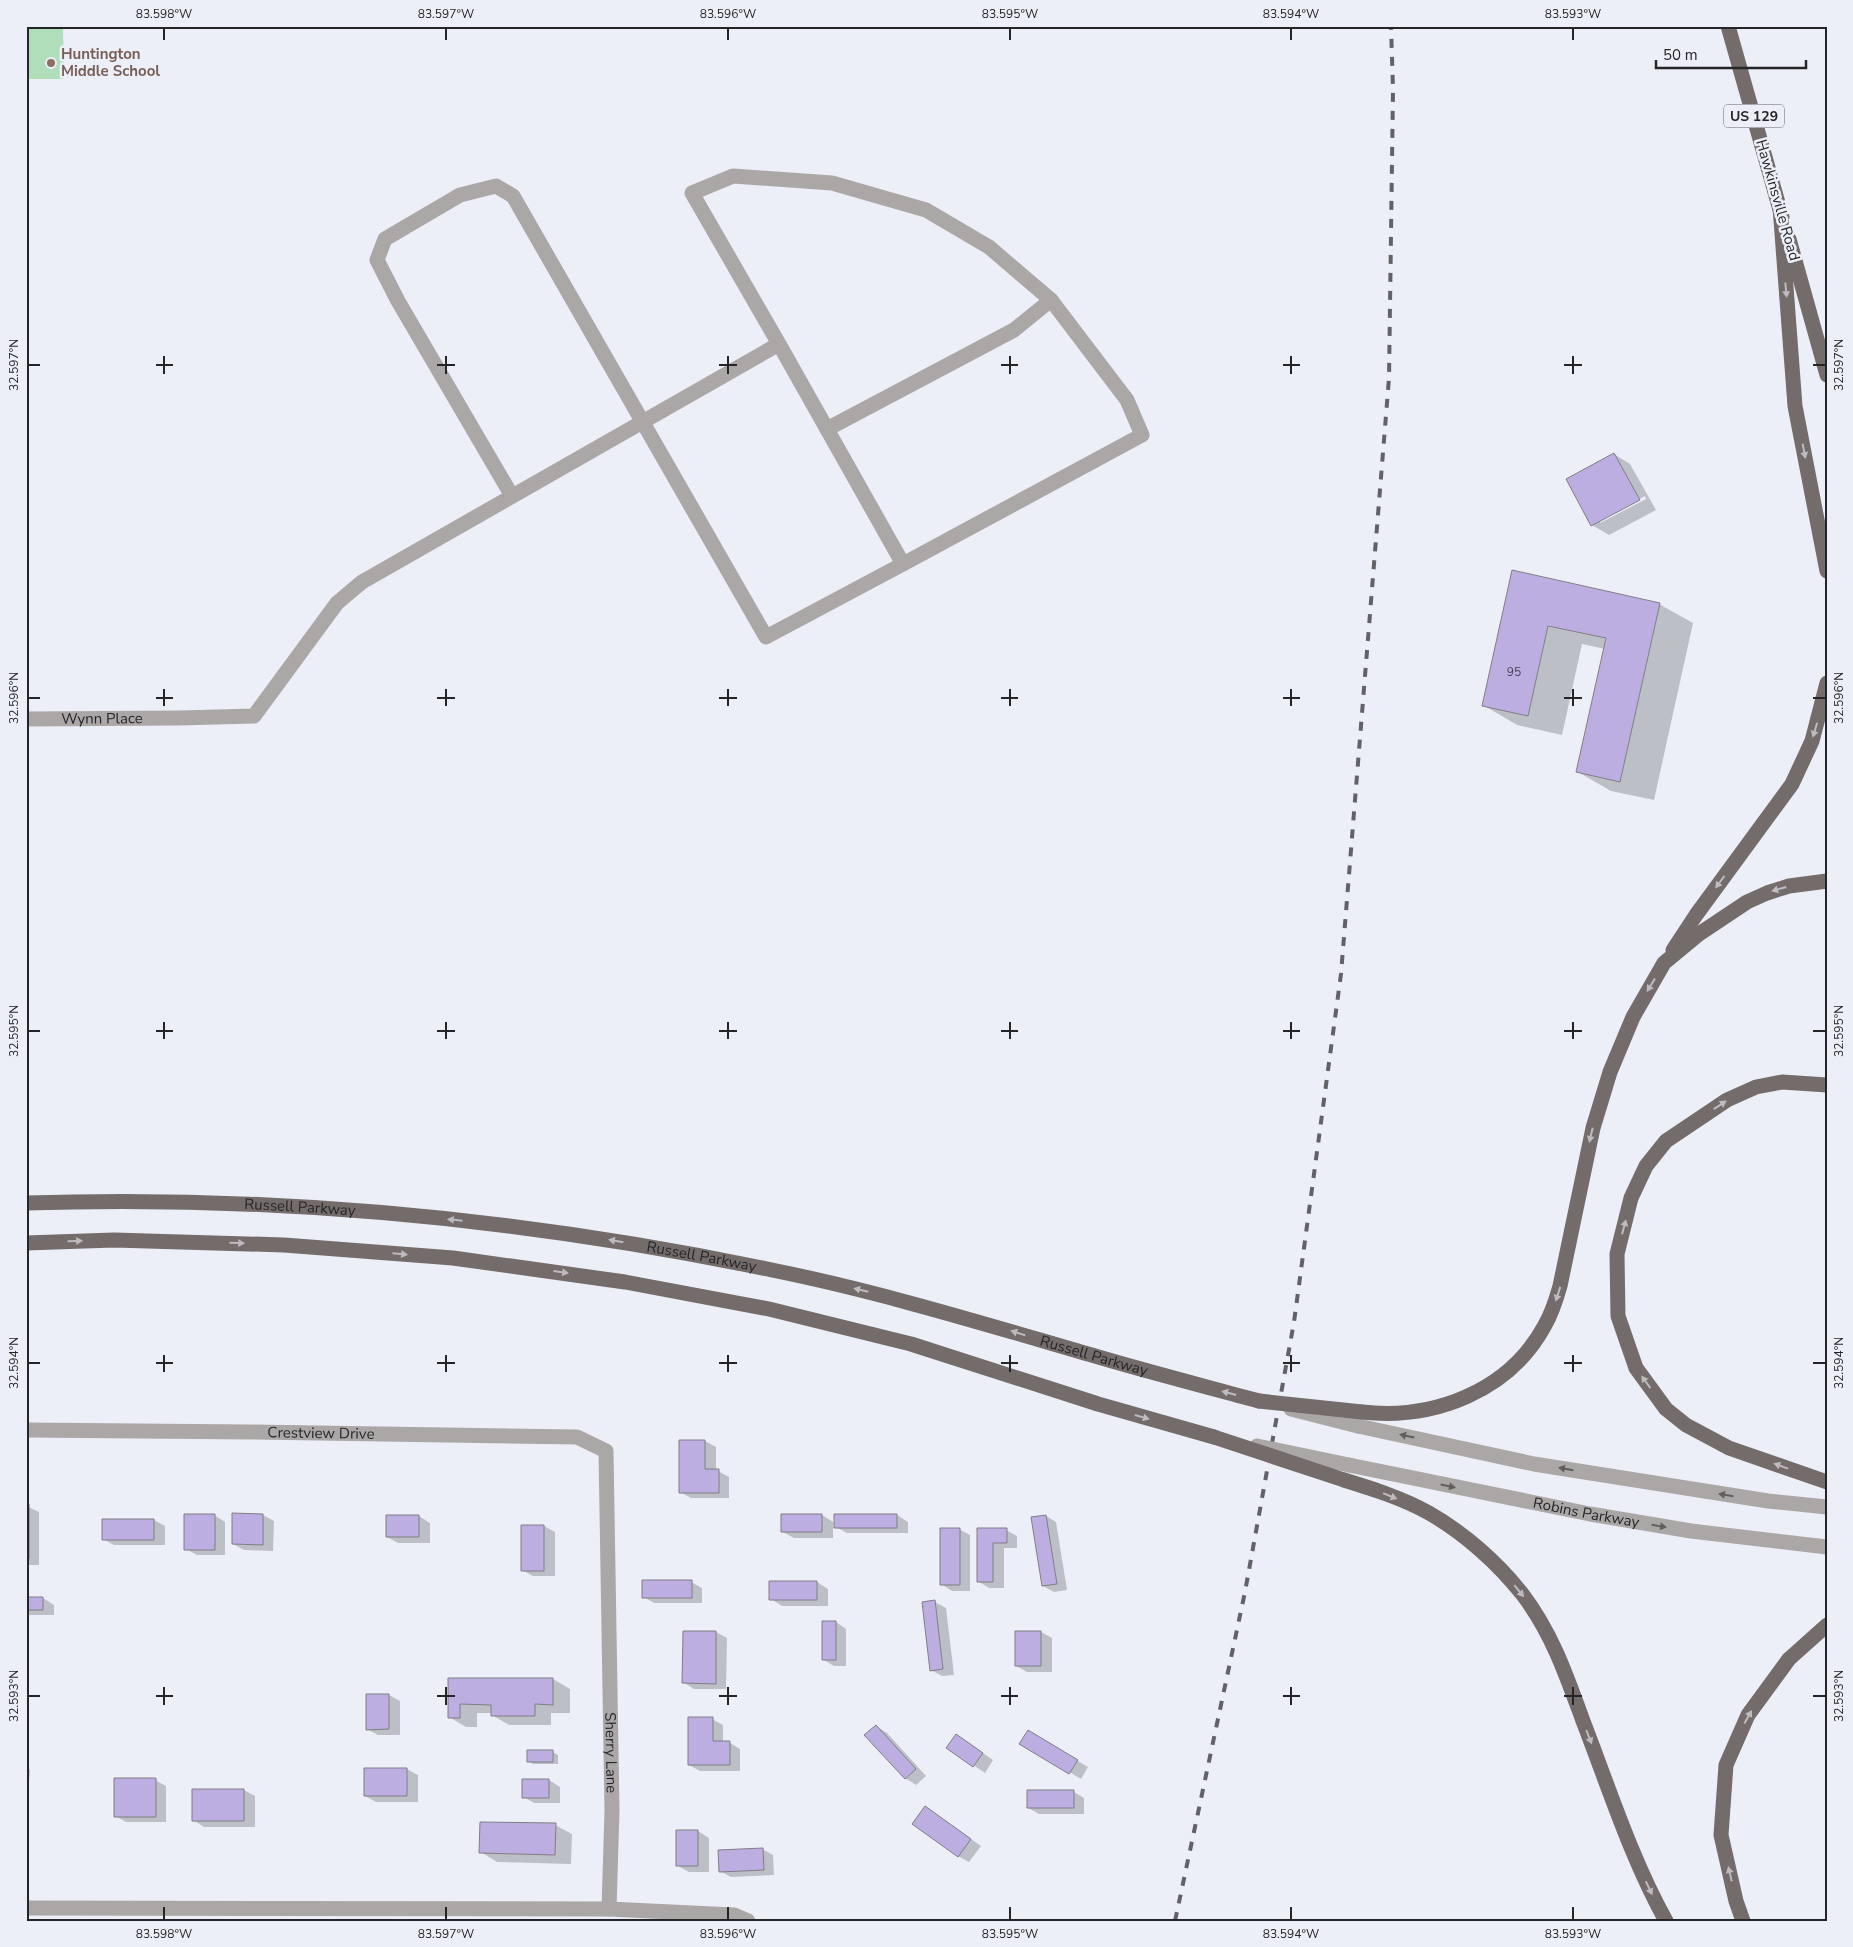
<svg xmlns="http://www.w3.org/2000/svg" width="1853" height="1947" viewBox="0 0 1853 1947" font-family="'Nunito Sans',sans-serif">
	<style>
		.green { fill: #b0debb }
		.shadow { fill: #0003; fill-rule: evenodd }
		.building { fill: #bdaee1; stroke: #807d86 }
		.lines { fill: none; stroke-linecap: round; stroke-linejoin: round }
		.minor { stroke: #aca7a7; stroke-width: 15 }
		.tertiary { stroke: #aca7a7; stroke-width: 15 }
		.primary { stroke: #746c6b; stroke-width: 15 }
		.rail { stroke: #616267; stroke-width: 4; stroke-dasharray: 9 9; stroke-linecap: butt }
		.tertiary-bridge { stroke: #aca7a7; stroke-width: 15 }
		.primary-bridge { stroke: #746c6b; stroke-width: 15 }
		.oneway { fill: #bdbbc0 }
		.oneway2 { fill: #616061 }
		.ticks { fill: none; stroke: #242528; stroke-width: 2 }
		.education-dot { fill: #8d6e63; stroke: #edeff8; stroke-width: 2 }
		.labels { text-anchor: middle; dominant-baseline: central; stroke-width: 5; stroke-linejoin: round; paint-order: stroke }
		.number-label { font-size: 12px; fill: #4a4756 }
		.shield { fill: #edeff8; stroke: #606266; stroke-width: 1 }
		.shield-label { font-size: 14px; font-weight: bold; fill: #242528 }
		.education-label { font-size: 15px; font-weight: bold; fill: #785e54; stroke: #edeff8; text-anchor: start }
		.street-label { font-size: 15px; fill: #242528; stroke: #edeff8 }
		.neatline { fill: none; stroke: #242528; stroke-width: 2 }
		.ticks-label { font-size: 12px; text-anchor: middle; fill: #242528 }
	</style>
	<rect width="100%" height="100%" fill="#edeff8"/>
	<path class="green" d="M26 26H63L64 79H26Z"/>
	<path class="shadow" d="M1614 454 1630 464 1656 510 1609 535 1592 525 1567 479ZM1645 496 1646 499 1600 523V521Z
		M1513 572 1659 604 1693 623 1654 800 1611 791 1578 772 1605 649 1582 644 1562 735 1517 725 1483 705Z
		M705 1441 716 1447V1470L729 1477V1498H691L680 1492Z
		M26 1506 39 1512V1565H26Z
		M214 1515 225 1522V1555H197L186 1549Z
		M263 1515 274 1521 273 1551 244 1550 233 1544Z
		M822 1515 833 1522V1538H794L783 1532Z
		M897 1515 908 1522V1533H847L836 1527Z
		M387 1516H419L430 1523V1543H398L387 1537Z
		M1046 1516 1056 1522 1067 1590 1054 1592 1043 1586Z
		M154 1520 165 1526V1545H114L103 1539Z
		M544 1526 555 1532V1576H533L522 1570Z
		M959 1529 970 1535V1591H952L941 1584Z
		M978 1530H1006L1017 1536V1548H1004V1588H989L978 1581Z
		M691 1582 702 1588V1603H654L644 1597Z
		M817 1582 828 1589V1606H782L771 1599Z
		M26 1598H43L54 1605V1615H26Z
		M935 1602 946 1608 954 1675 942 1676 931 1670Z
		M836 1622 846 1629V1666H834L824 1660Z
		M684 1632H716L727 1638 726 1689H694L683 1682Z
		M1041 1632 1052 1638V1672H1027L1016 1666Z
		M450 1679H553L570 1689V1713H551V1725H509L492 1715V1713H477V1727H466L449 1717Z
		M389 1695 400 1701V1735H378L367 1729Z
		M712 1719 723 1725V1743H730L740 1749V1771H700L689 1765Z
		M876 1726 887 1733 926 1776 916 1785 905 1778Z
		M1028 1732 1088 1767 1081 1779 1021 1743Z
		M967 1742 993 1760 985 1773 948 1748Z
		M553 1752 558 1755V1764H533L528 1761Z
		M26 1768 30 1770 26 1819Z
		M407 1769 418 1775V1802H376L365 1796Z
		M155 1780 166 1786V1822H126L115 1816Z
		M549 1780 560 1787V1803H534L524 1797Z
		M244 1790 255 1796V1827H204L193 1820Z
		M1074 1792 1084 1798V1814H1039L1028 1808Z
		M926 1807 981 1846 969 1862 958 1856Z
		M555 1825 572 1834 571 1864 497 1862 481 1852Z
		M678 1831H698L709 1838V1872H689L678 1866Z
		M762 1849 773 1855 774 1875 731 1877 720 1871Z"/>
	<path class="building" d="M1614 453 1640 500 1591 526 1566 479Z
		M1512 570 1660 603 1620 782 1576 772 1606 638 1548 626 1528 716 1482 706Z
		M679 1440H705V1469H719V1493H679Z
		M26 1504H29V1559H26Z
		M232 1513 263 1514V1545L232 1544Z
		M184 1514H215V1550H184Z
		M781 1514H822V1532H781Z
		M834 1514H897V1528H834Z
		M386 1515H419V1537H386Z
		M1046 1515 1057 1584 1042 1586 1031 1517Z
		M102 1519H154V1540H102Z
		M521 1525H544V1571H521Z
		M940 1528H960V1585H940Z
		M977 1528H1007V1543H993V1582H977Z
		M642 1580H692V1598H642Z
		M769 1581H817V1600H769Z
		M26 1597H43V1610H26Z
		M935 1600 943 1669 930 1671 922 1602Z
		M822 1621H836V1660H822Z
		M683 1631H716V1684L682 1683Z
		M1015 1631H1041V1666H1015Z
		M448 1678H553V1705L535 1704V1716H491V1705L460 1704V1718H448Z
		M366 1694H389V1729L366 1730Z
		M688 1717H713V1741H730V1765H688Z
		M876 1725 916 1769 905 1779 864 1735Z
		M1028 1730 1078 1760 1069 1774 1019 1744Z
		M956 1734 983 1753 973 1767 946 1748Z
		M527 1750H553V1762H527Z
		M364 1768H407V1796H364Z
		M114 1778H156V1817H114Z
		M522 1779H549V1798H522Z
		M192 1789H244V1821H192Z
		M1027 1790H1074V1808H1027Z
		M925 1806 971 1839 958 1857 912 1824Z
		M480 1822 556 1823 555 1855 479 1853Z
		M676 1830H698V1866H676Z
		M763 1848 764 1870 719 1872 718 1850Z"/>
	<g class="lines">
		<g class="minor">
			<path d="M827 429 1014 330 1051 300"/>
			<path d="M512 496 398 301 377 260 385 239 460 195 496 186 513 196 766 637 903 564"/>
			<path id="s1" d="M26 719 179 718 254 716 337 603 362 582 779 344 903 564 1142 435 1127 400 1051 300 989 247 926 210 832 183 733 176 692 193 779 344"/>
			<path id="s2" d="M26 1430 251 1432 577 1437 606 1451 612 1810 609 1909"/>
			<path d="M26 1908 609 1909 734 1915 748 1921"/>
		</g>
		<g class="tertiary">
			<path d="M1358 1426 1534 1464 1768 1501 1827 1507"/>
			<path id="s3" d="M1349 1465 1590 1514 1691 1531 1827 1547"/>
		</g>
		<g class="primary">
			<path d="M1728 26 1782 217"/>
			<path d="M1780 207 1795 406 1827 571"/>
			<path d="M1789 239 1827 375"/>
			<path d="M1673 950 1696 915 1792 784 1812 741 1827 683"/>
			<path d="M1827 1085 1782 1082 1756 1087 1727 1100 1666 1141 1646 1166 1631 1198 1617 1254 1618 1316 1636 1368 1666 1409 1686 1425 1729 1448 1827 1482"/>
			<path id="s4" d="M26 1203C276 1195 527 1219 772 1270 881 1292 988 1325 1095 1356 1149 1372 1204 1386 1259 1401"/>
			<path d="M26 1243 114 1240 284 1245 453 1258 625 1282 769 1309 911 1344 1098 1404 1214 1437"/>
			<path d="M1362 1412C1433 1420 1509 1392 1545 1325 1552 1313 1556 1300 1560 1286L1593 1128 1610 1072 1633 1017 1664 963 1699 934 1747 902 1767 893 1789 886 1827 881"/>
			<path d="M1344 1480C1373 1489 1402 1498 1429 1513 1464 1533 1498 1563 1523 1595 1552 1633 1567 1677 1583 1721 1609 1788 1631 1858 1666 1921"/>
			<path d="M1743 1921 1736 1901 1721 1835 1726 1765 1748 1715 1789 1659 1827 1625"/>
		</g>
		<path class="rail" d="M1175 1921 1245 1592 1294 1322 1341 974 1389 378 1393 89 1391 26"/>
		<path class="tertiary-bridge" d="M1291 1409 1358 1426
			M1257 1446 1349 1465"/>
		<path class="primary-bridge" d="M1259 1401 1362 1412
			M1214 1437 1344 1480"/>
	</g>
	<defs><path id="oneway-solid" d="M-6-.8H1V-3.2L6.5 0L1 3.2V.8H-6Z" transform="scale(1.25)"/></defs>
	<g class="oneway">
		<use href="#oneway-solid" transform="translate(1786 290) rotate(85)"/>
		<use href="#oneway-solid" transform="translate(1804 451) rotate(79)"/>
		<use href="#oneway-solid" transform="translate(1815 730) rotate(107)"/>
		<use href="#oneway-solid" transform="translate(1720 882) rotate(126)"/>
		<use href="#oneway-solid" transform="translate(1779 889) rotate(164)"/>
		<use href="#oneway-solid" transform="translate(1651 985) rotate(122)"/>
		<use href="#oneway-solid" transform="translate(1720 1105) rotate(-33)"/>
		<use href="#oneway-solid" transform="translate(1591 1135) rotate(103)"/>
		<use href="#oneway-solid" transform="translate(455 1220) rotate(-174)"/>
		<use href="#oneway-solid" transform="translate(1624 1227) rotate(-75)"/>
		<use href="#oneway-solid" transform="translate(75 1241) rotate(-1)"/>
		<use href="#oneway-solid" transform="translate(616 1241) rotate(-170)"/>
		<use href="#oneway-solid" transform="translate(237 1243) rotate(2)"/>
		<use href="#oneway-solid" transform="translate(400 1254) rotate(5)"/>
		<use href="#oneway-solid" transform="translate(561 1272) rotate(8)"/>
		<use href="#oneway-solid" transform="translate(861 1290) rotate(-167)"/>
		<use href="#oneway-solid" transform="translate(1558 1294) rotate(108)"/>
		<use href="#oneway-solid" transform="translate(1018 1333) rotate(-163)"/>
		<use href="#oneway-solid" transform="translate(1646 1382) rotate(-126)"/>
		<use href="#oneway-solid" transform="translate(1229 1393) rotate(-165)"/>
		<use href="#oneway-solid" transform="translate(1142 1417) rotate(16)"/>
		<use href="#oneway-solid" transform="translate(1781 1466) rotate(-160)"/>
		<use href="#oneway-solid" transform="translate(1390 1496) rotate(22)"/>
		<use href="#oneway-solid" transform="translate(1519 1591) rotate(51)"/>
		<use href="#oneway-solid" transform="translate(1748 1717) rotate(-61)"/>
		<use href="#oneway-solid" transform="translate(1589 1737) rotate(69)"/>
		<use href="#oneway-solid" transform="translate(1730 1874) rotate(-103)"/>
		<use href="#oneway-solid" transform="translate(1649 1888) rotate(65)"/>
	</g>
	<g class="oneway2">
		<use href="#oneway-solid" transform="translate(1407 1436) rotate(-168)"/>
		<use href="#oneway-solid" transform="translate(1566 1469) rotate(-170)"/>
		<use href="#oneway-solid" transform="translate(1448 1486) rotate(12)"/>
		<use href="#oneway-solid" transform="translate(1726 1495) rotate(-171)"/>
		<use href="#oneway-solid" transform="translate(1659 1526) rotate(9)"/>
	</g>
	<path class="ticks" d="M164 28V40M446 28V40M728 28V40M1010 28V40M1291 28V40M1573 28V40M164 356V374M446 356V374M728 356V374M1010 356V374M1291 356V374M1573 356V374M28 365H40M156 365H173M437 365H455M719 365H737M1001 365H1018M1283 365H1300M1564 365H1582M1813 365H1826M164 689V706M446 689V706M728 689V706M1010 689V706M1291 689V706M1573 689V706M28 698H40M156 698H173M437 698H455M719 698H737M1001 698H1018M1283 698H1300M1564 698H1582M1813 698H1826M164 1022V1039M446 1022V1039M728 1022V1039M1010 1022V1039M1291 1022V1039M1573 1022V1039M28 1031H40M156 1031H173M437 1031H455M719 1031H737M1001 1031H1018M1283 1031H1300M1564 1031H1582M1813 1031H1826M164 1355V1372M446 1355V1372M728 1355V1372M1010 1355V1372M1291 1355V1372M1573 1355V1372M28 1363H40M156 1363H173M437 1363H455M719 1363H737M1001 1363H1018M1283 1363H1300M1564 1363H1582M1813 1363H1826M164 1687V1705M446 1687V1705M728 1687V1705M1010 1687V1705M1291 1687V1705M1573 1687V1705M28 1696H40M156 1696H173M437 1696H455M719 1696H737M1001 1696H1018M1283 1696H1300M1564 1696H1582M1813 1696H1826M164 1907V1920M446 1907V1920M728 1907V1920M1010 1907V1920M1291 1907V1920M1573 1907V1920"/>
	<circle class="education-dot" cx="51" cy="63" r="5"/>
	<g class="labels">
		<g class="number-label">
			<text x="1514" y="672">95</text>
		</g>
		<rect class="shield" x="1724" y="104.5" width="60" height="23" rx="4"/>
		<g class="shield-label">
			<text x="1754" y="116">US 129</text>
		</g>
		<g class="education-label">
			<text x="61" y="54">Huntington<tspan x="61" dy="17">Middle School</tspan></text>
		</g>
		<g class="street-label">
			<text transform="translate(1778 200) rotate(74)">Hawkinsville Road</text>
			<text stroke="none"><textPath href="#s1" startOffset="76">Wynn Place</textPath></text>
			<text stroke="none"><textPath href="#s4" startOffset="274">Russell Parkway</textPath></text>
			<text stroke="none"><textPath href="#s4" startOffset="679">Russell Parkway</textPath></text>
			<text stroke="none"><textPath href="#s4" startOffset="1084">Russell Parkway</textPath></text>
			<text stroke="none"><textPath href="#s2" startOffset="295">Crestview Drive</textPath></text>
			<text stroke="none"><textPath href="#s3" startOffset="242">Robins Parkway</textPath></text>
			<text stroke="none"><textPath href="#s2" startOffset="885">Sherry Lane</textPath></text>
		</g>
	</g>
	<rect width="1853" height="1947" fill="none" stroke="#edeff8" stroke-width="55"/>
	<path d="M1656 60v8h150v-8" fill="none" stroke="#242528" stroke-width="2.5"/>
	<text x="1663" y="60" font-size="15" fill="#242528" stroke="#edeff8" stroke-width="4" paint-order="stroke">50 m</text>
	<rect x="28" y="28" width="1798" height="1892" class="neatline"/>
	<g class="ticks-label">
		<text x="164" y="18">83.598°W</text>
		<text x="446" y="18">83.597°W</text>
		<text x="728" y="18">83.596°W</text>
		<text x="1010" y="18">83.595°W</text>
		<text x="1291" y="18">83.594°W</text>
		<text x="1573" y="18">83.593°W</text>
		<text transform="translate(14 365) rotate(-90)" y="4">32.597°N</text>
		<text transform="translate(1839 365) rotate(-90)" y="4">32.597°N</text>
		<text transform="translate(14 698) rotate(-90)" y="4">32.596°N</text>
		<text transform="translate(1839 698) rotate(-90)" y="4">32.596°N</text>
		<text transform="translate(14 1031) rotate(-90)" y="4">32.595°N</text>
		<text transform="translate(1839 1031) rotate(-90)" y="4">32.595°N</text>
		<text transform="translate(14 1363) rotate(-90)" y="4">32.594°N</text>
		<text transform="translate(1839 1363) rotate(-90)" y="4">32.594°N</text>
		<text transform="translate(14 1696) rotate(-90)" y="4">32.593°N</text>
		<text transform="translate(1839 1696) rotate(-90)" y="4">32.593°N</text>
		<text x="164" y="1938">83.598°W</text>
		<text x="446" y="1938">83.597°W</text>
		<text x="728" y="1938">83.596°W</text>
		<text x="1010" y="1938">83.595°W</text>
		<text x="1291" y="1938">83.594°W</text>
		<text x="1573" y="1938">83.593°W</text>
	</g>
</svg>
